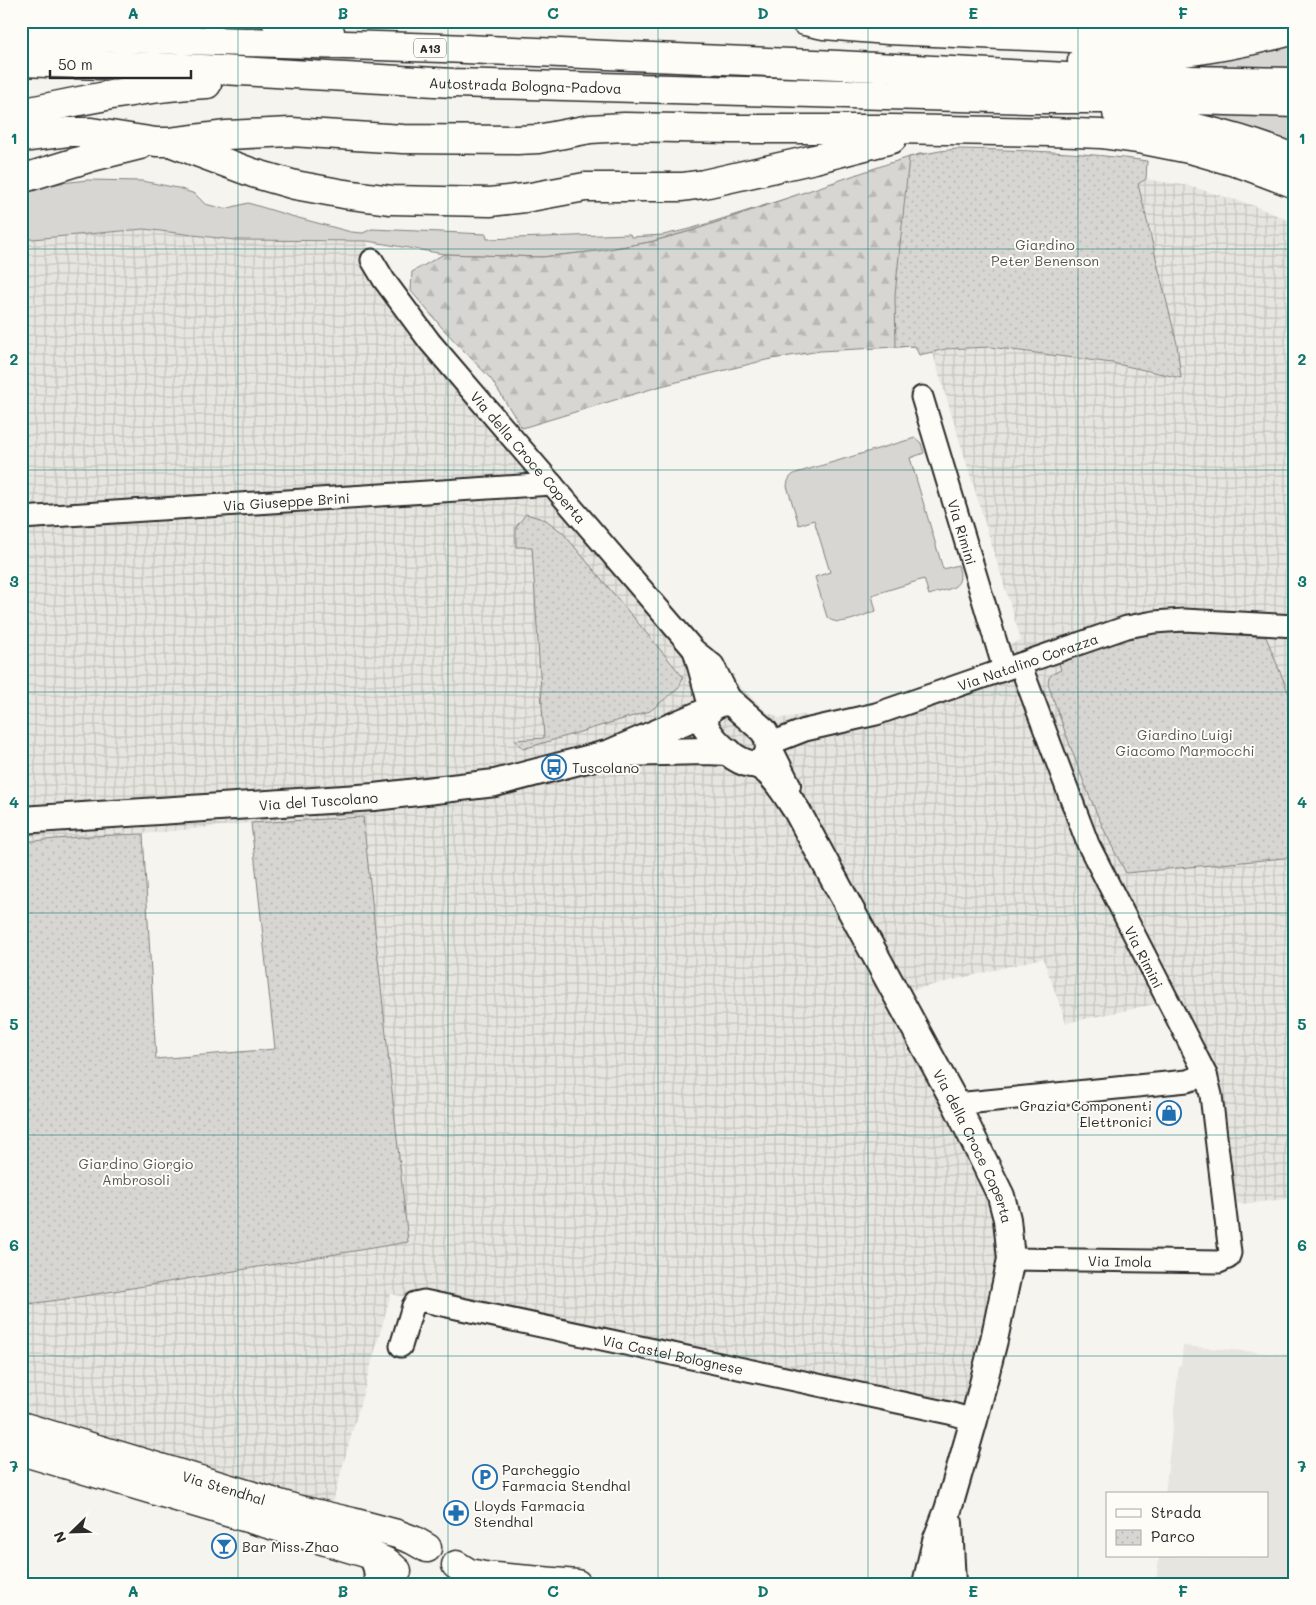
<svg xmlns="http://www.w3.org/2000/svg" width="1316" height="1605" viewBox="0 0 1316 1605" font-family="Mali,sans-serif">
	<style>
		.built { fill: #e6e5e0 }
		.industrial { fill: url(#industrial-grid) }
		.grass { fill: #d7d6d2; stroke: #81807e }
		.forest { fill: url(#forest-firs); stroke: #81807e }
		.park { fill: url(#park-dots); stroke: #81807e }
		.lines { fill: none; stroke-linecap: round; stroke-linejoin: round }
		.minor-casing { stroke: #2b2b2b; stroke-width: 25 }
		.tertiary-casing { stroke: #2b2b2b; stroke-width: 30 }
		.primary-casing { stroke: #2b2b2b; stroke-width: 31 }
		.motorway-casing { stroke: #2b2b2b; stroke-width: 31 }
		.minor { stroke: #fdfcf7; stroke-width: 21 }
		.tertiary { stroke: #fdfcf7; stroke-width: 26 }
		.primary { stroke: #fdfcf7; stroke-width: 28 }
		.motorway { stroke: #fdfcf7; stroke-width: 28 }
		.grid { fill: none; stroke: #0f766e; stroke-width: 1; stroke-opacity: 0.55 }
		.labels { text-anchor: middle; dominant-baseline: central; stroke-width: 4; stroke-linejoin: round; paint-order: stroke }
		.shield { fill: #fdfcf7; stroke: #6a6a68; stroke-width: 1 }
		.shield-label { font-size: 12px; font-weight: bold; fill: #2b2b2b }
		.street-label { font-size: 14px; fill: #2b2b2b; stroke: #fdfcf7 }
		.park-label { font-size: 14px; fill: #565655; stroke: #fdfcf7 }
		.poi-label { font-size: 14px; fill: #2b2b2b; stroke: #fdfcf7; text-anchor: start }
		.neatline { fill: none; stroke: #0f766e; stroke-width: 2 }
		.grid-label { font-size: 16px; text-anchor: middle; font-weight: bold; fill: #0f766e }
	</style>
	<defs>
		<pattern id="industrial-grid" width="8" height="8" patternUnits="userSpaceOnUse" patternTransform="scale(1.25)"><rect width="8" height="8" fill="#e6e5e0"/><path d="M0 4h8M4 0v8" fill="none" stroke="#c5c5c0"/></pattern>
		<pattern id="forest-firs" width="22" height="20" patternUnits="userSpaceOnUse" patternTransform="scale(1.25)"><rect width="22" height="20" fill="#d7d6d2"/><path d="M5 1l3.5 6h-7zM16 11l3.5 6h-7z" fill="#b9b8b4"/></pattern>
		<pattern id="park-dots" width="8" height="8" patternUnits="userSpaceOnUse" patternTransform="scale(1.25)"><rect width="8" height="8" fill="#d7d6d2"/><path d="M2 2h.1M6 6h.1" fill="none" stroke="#b9b8b4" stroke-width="1.8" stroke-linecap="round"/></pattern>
	</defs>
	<rect width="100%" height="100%" fill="#f5f4ef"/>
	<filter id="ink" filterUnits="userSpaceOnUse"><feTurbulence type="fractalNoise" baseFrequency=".02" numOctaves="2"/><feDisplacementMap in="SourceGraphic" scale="10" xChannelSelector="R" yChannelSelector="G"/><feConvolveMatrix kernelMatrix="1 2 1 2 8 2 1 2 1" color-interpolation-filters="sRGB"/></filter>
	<g filter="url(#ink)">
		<path class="built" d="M1183 1346 1295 1355V1584H1156L1159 1556H1267V1494H1165L1179 1365H1181Z"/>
		<path class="industrial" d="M1146 179 1189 186 1252 205 1295 223V1198L1242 1204 1227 1201 1214 1078 1205 1049 1179 999 1066 1023 1043 958 892 995 983 1168 1006 1255 968 1415 391 1294 332 1504 21 1412V1305L66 1299 408 1241 363 817 251 823 143 834 91 836 21 842V240L144 229 235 240 367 241 372 260 711 677 734 674 733 680 767 712 779 718 805 715 807 729 1003 669 998 650 1021 640 932 351 990 347 1112 363 1181 378 1138 184Z"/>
		<path class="grass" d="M1295 43V71L1182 69 1180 63Z
			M1212 114H1295V149L1211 118Z
			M88 180 142 181 178 188 195 194 205 204 225 209 248 203 291 216 351 232 363 233 372 229 486 234 487 239 630 234 631 237 663 235 690 229 810 191 691 231 650 242 598 251 541 257 444 254 367 241 235 240 144 229 21 240V191L61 183Z
			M915 438 921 443 924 453 910 458 943 569 958 565C966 590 949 588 929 595L924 579 872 595 876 611C862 615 838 629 827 617L815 577 830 572 814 520 799 525 787 486C788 479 790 476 796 473Z"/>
		<path class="forest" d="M923 153 915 346 820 351 766 360 661 386 522 428 491 379 444 330 411 291 412 272 444 254 542 257 598 251 650 242 691 231 890 163Z"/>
		<path class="park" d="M957 149C1021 150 1084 152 1147 161L1146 179 1138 184 1177 344 1181 378 1112 363 990 347 946 349 919 355 915 346 896 347 895 295 909 157 940 151Z
			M526 514 546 520 563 533 683 677 679 688 650 711 523 749 515 740 544 738 532 547H516V527Z
			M1206 632 1266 637 1295 709V857L1126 873C1093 814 1072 751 1049 687 1046 676 1052 674 1061 670L1059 663C1085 654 1112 642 1140 636 1161 631 1184 632 1206 632Z
			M363 817 408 1242 66 1299 21 1305V842L91 836 143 834 156 1059 275 1049 251 823Z"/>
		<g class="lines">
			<defs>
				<g id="minor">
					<path id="s1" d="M372 260 384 280 430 342 694 650 713 665 732 703"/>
					<path id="s2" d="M922 397 1004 669"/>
					<path id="s3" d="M21 518 552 484"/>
					<path d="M694 650 710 708"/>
					<path id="s4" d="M769 744 805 730 876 714 1127 627 1154 622 1184 620 1295 626"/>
					<path d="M956 1104 1187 1081 1206 1075"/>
					<path id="s5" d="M1011 1259 1219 1262 1228 1258 1230 1253 1211 1095 1206 1075 1088 844 1020 664"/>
					<path id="s6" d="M401 1346 413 1306 415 1303 424 1301 949 1413 974 1420"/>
				</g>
				<g id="tertiary">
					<path d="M769 749C761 789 706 739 705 723 705 718 708 712 710 708L722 702 732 703 764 731 768 739 769 749 787 785"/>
					<path d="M621 753 705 751 729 752"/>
					<path id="s7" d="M754 764C772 768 787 797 797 811L956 1104 1001 1196 1007 1219 1011 1259 994 1340 974 1420 948 1510 936 1541 926 1584"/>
					<path id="s8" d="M21 820 374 797 495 783 610 753 708 711"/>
					<path d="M949 1523 952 1584"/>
					<path d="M369 1554C377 1562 379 1572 377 1584"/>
				</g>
				<g id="primary">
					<path id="s9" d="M21 1426 296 1509 352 1522 397 1534 413 1540 427 1548"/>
					<path d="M21 1451 369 1554 388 1563 397 1571"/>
					<path d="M456 1565 469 1573 484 1576 577 1584"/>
				</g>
				<g id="motorway">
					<path d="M276 21 330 32"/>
					<path d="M805 21 824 25 888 30 1071 38 1157 31 1230 21"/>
					<path d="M21 35 443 48 838 65 1086 78 1295 82"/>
					<path d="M1082 61C1154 58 1225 49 1295 30"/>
					<path id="s10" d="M21 62 185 68 453 83 1029 99H1158L1295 103"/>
					<path d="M21 113C83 100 143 87 207 84"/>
					<path d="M1117 113C1178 122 1237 135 1295 159"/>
					<path d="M21 138 68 132H91L156 142H170L227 135 291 132 403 139 517 140 538 139 590 129 624 127 731 129H892L1050 132 1101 134 1144 140 1194 150 1242 164 1295 184"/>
					<path d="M175 144 253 173 295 185 344 194 391 200 490 202 525 198 585 187H682L704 184 815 159 892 139"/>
					<path d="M21 179 92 157 140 145"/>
				</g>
			</defs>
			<use href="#minor" class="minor-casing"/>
			<use href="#tertiary" class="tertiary-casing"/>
			<use href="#primary" class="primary-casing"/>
			<use href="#motorway" class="motorway-casing"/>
			<use href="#minor" class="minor"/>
			<use href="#tertiary" class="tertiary"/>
			<use href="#primary" class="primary"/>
			<use href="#motorway" class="motorway"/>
		</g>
	</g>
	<path class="grid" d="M238 21V1584M448 21V1584M658 21V1584M868 21V1584M1078 21V1584M21 249H1295M21 470H1295M21 692H1295M21 913H1295M21 1135H1295M21 1356H1295"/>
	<defs>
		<symbol id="bus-ring" viewBox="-11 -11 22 22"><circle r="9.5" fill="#fdfcf7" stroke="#1f6fb2" stroke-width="1.5"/><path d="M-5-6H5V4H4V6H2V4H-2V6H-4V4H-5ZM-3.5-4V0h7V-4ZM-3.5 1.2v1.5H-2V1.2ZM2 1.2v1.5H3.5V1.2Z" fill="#1f6fb2"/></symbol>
		<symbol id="shop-ring" viewBox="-11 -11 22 22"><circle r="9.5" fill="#fdfcf7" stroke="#1f6fb2" stroke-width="1.5"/><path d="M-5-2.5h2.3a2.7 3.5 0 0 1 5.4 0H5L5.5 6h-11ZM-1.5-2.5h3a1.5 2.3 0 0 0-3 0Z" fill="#1f6fb2"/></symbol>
		<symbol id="parking-ring" viewBox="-11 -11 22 22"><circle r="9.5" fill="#fdfcf7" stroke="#1f6fb2" stroke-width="1.5"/><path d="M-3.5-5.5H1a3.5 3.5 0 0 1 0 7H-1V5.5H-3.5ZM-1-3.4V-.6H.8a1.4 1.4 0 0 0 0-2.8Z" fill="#1f6fb2"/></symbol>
		<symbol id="pharmacy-ring" viewBox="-11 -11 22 22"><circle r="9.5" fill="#fdfcf7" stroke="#1f6fb2" stroke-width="1.5"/><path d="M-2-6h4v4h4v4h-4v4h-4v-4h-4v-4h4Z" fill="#1f6fb2"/></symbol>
		<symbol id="bar-ring" viewBox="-11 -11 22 22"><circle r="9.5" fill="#fdfcf7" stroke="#1f6fb2" stroke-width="1.5"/><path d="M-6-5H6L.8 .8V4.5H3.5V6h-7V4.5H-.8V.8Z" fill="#1f6fb2"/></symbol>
	</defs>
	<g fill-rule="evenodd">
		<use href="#bus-ring" x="540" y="753" width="28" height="28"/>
		<use href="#shop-ring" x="1155" y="1099" width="28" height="28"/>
		<use href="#parking-ring" x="471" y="1463" width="28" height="28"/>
		<use href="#pharmacy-ring" x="442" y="1499" width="28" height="28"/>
		<use href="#bar-ring" x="210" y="1532" width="28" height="28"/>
	</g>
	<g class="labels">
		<rect class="shield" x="414" y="38.5" width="32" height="19" rx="4"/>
		<g class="shield-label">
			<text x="430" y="48">A13</text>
		</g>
		<g class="street-label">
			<text stroke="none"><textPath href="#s10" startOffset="505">Autostrada Bologna-Padova</textPath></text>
			<text stroke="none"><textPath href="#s1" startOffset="252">Via della Croce Coperta</textPath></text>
			<text stroke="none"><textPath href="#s3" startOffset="266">Via Giuseppe Brini</textPath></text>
			<text stroke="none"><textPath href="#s2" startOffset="141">Via Rimini</textPath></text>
			<text stroke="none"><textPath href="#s4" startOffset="272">Via Natalino Corazza</textPath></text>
			<text stroke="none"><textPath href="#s8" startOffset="298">Via del Tuscolano</textPath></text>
			<text transform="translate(1144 957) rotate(63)">Via Rimini</text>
			<text stroke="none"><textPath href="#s7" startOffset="444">Via della Croce Coperta</textPath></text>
			<text stroke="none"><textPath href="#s5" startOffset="109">Via Imola</textPath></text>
			<text stroke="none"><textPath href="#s6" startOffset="309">Via Castel Bolognese</textPath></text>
			<text stroke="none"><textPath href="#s9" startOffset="212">Via Stendhal</textPath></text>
		</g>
		<g class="park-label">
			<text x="1045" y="244">Giardino<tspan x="1045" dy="16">Peter Benenson</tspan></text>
			<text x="1185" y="734">Giardino Luigi<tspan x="1185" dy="16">Giacomo Marmocchi</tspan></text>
			<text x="136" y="1163">Giardino Giorgio<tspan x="136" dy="16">Ambrosoli</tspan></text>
		</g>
		<g class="poi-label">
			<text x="572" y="767">Tuscolano</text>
			<text x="1152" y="1105" text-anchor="end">Grazia Componenti<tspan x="1152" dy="16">Elettronici</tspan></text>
			<text x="502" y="1469">Parcheggio<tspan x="502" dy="16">Farmacia Stendhal</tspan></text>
			<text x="474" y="1505">Lloyds Farmacia<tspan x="474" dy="16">Stendhal</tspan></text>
			<text x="242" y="1546">Bar Miss Zhao</text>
		</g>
	</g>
	<rect width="1316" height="1605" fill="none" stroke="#fdfcf7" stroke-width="55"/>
	<rect x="1106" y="1492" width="162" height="65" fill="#fdfcf7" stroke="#a9a8a5"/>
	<rect x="1116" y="1509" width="25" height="8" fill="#fdfcf7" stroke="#a9a8a5"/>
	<text x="1151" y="1518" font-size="15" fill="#2b2b2b">Strada</text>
	<rect x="1116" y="1530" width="25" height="15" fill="url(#park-dots)" stroke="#a9a8a5"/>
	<text x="1151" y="1542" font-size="15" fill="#2b2b2b">Parco</text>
	<g transform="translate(72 1532) rotate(247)" stroke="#fdfcf7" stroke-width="4" paint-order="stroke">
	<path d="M0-4L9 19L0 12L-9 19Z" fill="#2b2b2b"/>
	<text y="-8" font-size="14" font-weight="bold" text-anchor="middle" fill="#2b2b2b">N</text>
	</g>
	<path d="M50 70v8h141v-8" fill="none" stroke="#2b2b2b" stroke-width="2.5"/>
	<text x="58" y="70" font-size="15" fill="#2b2b2b" stroke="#fdfcf7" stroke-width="4" paint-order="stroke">50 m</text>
	<rect x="28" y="28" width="1260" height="1550" class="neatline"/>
	<g class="grid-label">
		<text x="133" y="19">A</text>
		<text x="343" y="19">B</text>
		<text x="553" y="19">C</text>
		<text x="763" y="19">D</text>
		<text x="973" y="19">E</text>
		<text x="1183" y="19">F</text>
		<text x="14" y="144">1</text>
		<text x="1302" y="144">1</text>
		<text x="14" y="365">2</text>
		<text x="1302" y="365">2</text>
		<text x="14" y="587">3</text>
		<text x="1302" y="587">3</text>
		<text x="14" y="808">4</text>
		<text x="1302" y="808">4</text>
		<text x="14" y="1030">5</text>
		<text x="1302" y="1030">5</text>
		<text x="14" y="1251">6</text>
		<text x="1302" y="1251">6</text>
		<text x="14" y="1472">7</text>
		<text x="1302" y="1472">7</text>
		<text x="133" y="1597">A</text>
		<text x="343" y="1597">B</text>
		<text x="553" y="1597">C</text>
		<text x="763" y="1597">D</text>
		<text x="973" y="1597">E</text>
		<text x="1183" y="1597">F</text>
	</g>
</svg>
